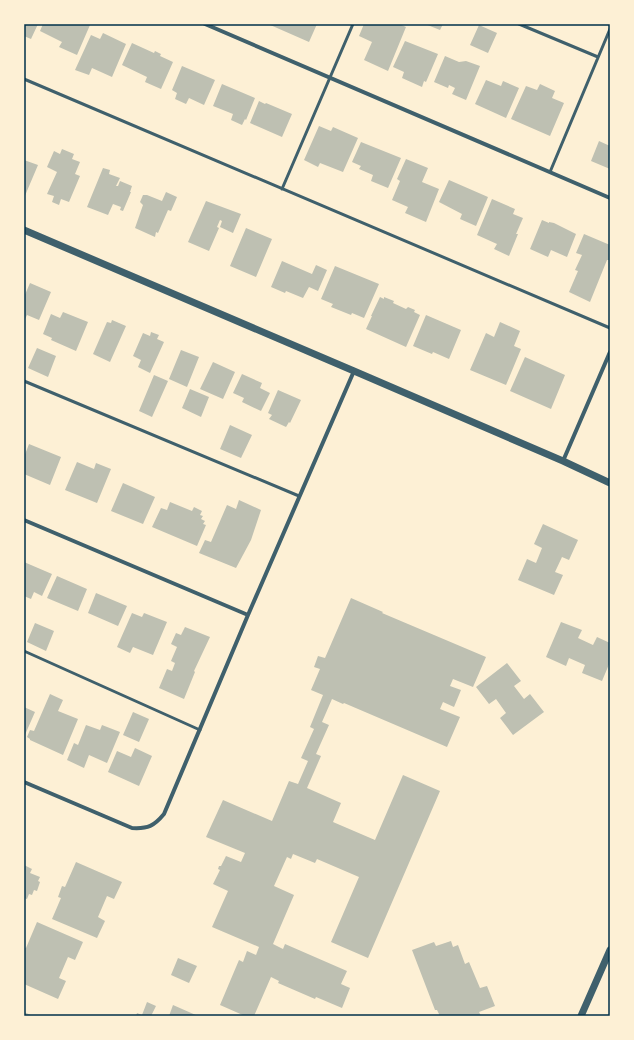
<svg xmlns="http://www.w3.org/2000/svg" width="634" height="1040" viewBox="0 0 634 1040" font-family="Poppins,sans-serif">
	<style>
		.building { fill: #bec0b2 }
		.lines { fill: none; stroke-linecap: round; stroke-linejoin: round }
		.service { stroke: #3f606c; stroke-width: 3 }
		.minor { stroke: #3f606c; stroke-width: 4 }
		.tertiary { stroke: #3f606c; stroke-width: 7 }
		.neatline { fill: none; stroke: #003049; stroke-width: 1.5 }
	</style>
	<rect width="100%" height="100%" fill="#fdf0d5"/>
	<path class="building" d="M24 24H38L31 39 24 36Z
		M43 24H86L90 25 77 55 59 47 62 42 40 31Z
		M268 24H317L309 42Z
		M364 24H399L406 27 388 71 364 60 372 42 359 36Z
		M425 24H443L440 30Z
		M479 25 497 33 488 53 470 45Z
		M103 33 126 44 112 77 92 68 89 75 75 70 91 35 100 39Z
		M405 41 438 54 426 82 424 81 422 87 402 78 404 72 393 67Z
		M132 43 154 53 155 51 161 54 160 56 173 62 161 89 145 82 147 77 122 65Z
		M445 56 459 62 466 61 480 66 466 100 452 94 455 88 449 85 448 88 434 82Z
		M182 66 215 80 204 105 189 98 186 104 175 99 177 93 172 90Z
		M486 80 501 86 503 81 519 88 506 118 475 104Z
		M222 84 255 98 246 120 245 119 242 125 231 120 233 114 213 106Z
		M540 84 555 91 552 98 564 103 550 136 511 119 526 86 537 90Z
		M259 101 265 104 266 103 292 114 282 137 250 123Z
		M319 126 331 131 333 127 358 138 343 172 320 163 318 167 304 160Z
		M599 141 610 146V169L591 161Z
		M361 142 401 158 388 188 371 181 373 175 359 169 361 166 352 162Z
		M62 149 74 154 72 159 80 162 75 174 80 176 69 202 61 199 59 205 52 202 54 196 47 194 57 172 47 167 54 151 60 154Z
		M406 159 428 168 422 182 439 189 426 222 405 213 408 207 392 200 400 181 397 179Z
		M24 160 38 165 24 198Z
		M103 168 110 170 109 174 120 178 116 186H118L120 181 132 186 130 192H131L123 211 120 210 121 207 113 204 108 215 87 207Z
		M449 180 488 197 476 226 460 219 462 214 439 202Z
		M166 192 177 197 171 211 168 210 158 233 156 232 155 237 135 228 143 205 140 202 143 195H147L162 201Z
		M492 199 515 209 513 214 523 218 516 234H518L509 256 494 249 497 244 477 235Z
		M206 201 241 214 233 233 220 227 222 221 220 220 217 227 219 228 209 251 188 242Z
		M542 220 549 223V222L554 223 576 234 567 257 551 250 548 257 530 249Z
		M246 228 272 239 256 277 230 266Z
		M584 234 610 245V257L609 260H607L590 302 569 292 578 271 575 270 582 255 576 253Z
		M282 261 312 274 316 265 327 270 318 291 309 287 303 298 286 291 285 293 271 287Z
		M335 266 379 284 364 318 352 313 351 315 331 307 333 304 321 299Z
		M30 283 51 292 39 320 27 315 24 321V297Z
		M380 297 384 299V297L394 301 393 303 406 309 408 307 415 310 414 312 420 315 406 347 366 329 372 316H371Z
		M63 312 88 322 76 351 51 340 52 338 43 334 51 314 60 318Z
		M426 315 461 330 449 359 433 352 432 354 413 346Z
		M112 320 126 326 110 362 93 354 107 322 111 323Z
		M500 322 520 331 514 346 521 349 506 385 470 370 486 333 494 337Z
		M151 332 159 335 157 339 164 342 150 373 138 367 141 360 133 356 143 333 150 336Z
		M37 348 56 356 48 377 28 368Z
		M181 350 199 357 187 387 169 379Z
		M525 357 565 375 551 409 510 391Z
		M213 362 235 372 223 399 200 389Z
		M242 374 262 383 260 388 270 393 261 411 242 402 244 398 233 393Z
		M154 375 168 381 152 417 139 411Z
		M190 389 209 397 201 417 182 408Z
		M278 390 301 400 290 423 289 422 286 427 269 419 272 415 268 413Z
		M230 425 252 435 241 458 220 449Z
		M29 444 61 457 50 485 24 474V457Z
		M77 462 94 469 96 463 111 469 97 503 65 490Z
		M123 483 155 497 143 524 111 511Z
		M239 500 261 510 251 540 236 568 199 553 205 540 211 542 227 505 236 509Z
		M170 502 192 511 194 507 202 511 200 515 203 516 201 519 205 521 203 524 206 525 197 546 152 527 161 508 167 510Z
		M543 524 578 540 569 560 562 557 555 572 563 575 554 595 518 580 527 559 536 563 542 548 534 544Z
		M24 562 52 574 42 596 34 592 31 599 24 596Z
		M57 576 87 589 78 611 47 598Z
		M96 593 127 606 118 626 88 613Z
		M351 598 383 612 382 613 486 657 473 687 453 679 450 686 461 690 454 707 443 702 440 709 460 717 447 747 344 703 343 704 332 699 322 722 329 725 316 754 321 756 307 788 341 803 333 822 375 840 403 775 440 791 368 958 331 942 359 877 317 859 315 863 293 854 291 859 287 857 274 886 294 895 273 944 283 949 285 944 347 971 341 984 350 988 342 1008 316 997 315 999 278 983 279 981 271 977 254 1016H245L220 1005 239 960 243 962 247 951 256 955 259 947 212 927 228 891 213 884 220 870 218 869 219 866H221L226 856 241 862 245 853 206 837 223 800 272 821 289 781 298 784 308 761 301 758 314 729 310 727 323 695 311 690 320 669 314 667 318 656 325 658Z
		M132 613 142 617 144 613 167 622 153 655 133 647 130 653 117 647Z
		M561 622 582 630 578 638 593 645 597 637 610 643V662L602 681 582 673 585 665 569 658 566 666 546 657Z
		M35 623 54 631 46 651 27 642Z
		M185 627 210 637 194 671 195 672 184 699 159 688 167 669 172 671 175 663 171 661 177 647 171 644 176 633 181 635Z
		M507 663 521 681 514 686 524 699 530 694 544 712 513 735 500 718 506 713 496 699 489 704 476 687Z
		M50 694 63 700 58 711 78 719 63 755 30 740V739L27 737 30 730 34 731Z
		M24 707 35 712 24 737Z
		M133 712 149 719 139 742 123 735Z
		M86 725 100 730 102 725 120 732 107 763 89 755 84 768 67 760 74 743 78 745Z
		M135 748 152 756 139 786 108 772 117 751 131 757Z
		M76 862 122 882 114 899 107 896 98 917 105 921 97 938 52 919 61 898 58 897 62 886 65 887Z
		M24 865 32 869 30 873 40 877 38 881 40 882 37 891 34 890 32 895 29 894 27 899 24 898Z
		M37 922 83 942 75 960 68 957 59 978 66 981 58 999 24 984V947L26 948Z
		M451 941 453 947 458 945 465 964 469 962 480 988 487 986 495 1006 479 1012 481 1016H440L437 1010H435L412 950 434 942 436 946Z
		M178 958 197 966 189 983 171 975Z
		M147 1002 156 1006 151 1016H136L137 1013 142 1015Z
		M173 1005 198 1016H169Z
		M24 1012 33 1016H24Z"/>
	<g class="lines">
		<path class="service" d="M519 24 598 57
			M24 79 610 328
			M550 172 610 29
			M282 189 353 24
			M24 381 299 496
			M24 651 200 730"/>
		<path class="minor" d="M205 24 610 198
			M563 461 610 352
			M24 520 248 615
			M24 782 132 828C148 829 154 826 164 814L248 615 354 371"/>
		<path class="tertiary" d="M24 230 354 371 563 461 610 483
			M581 1016 610 950"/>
	</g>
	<rect width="634" height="1040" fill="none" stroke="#fdf0d5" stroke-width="50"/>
	<rect x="25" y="25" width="584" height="990" class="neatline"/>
</svg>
